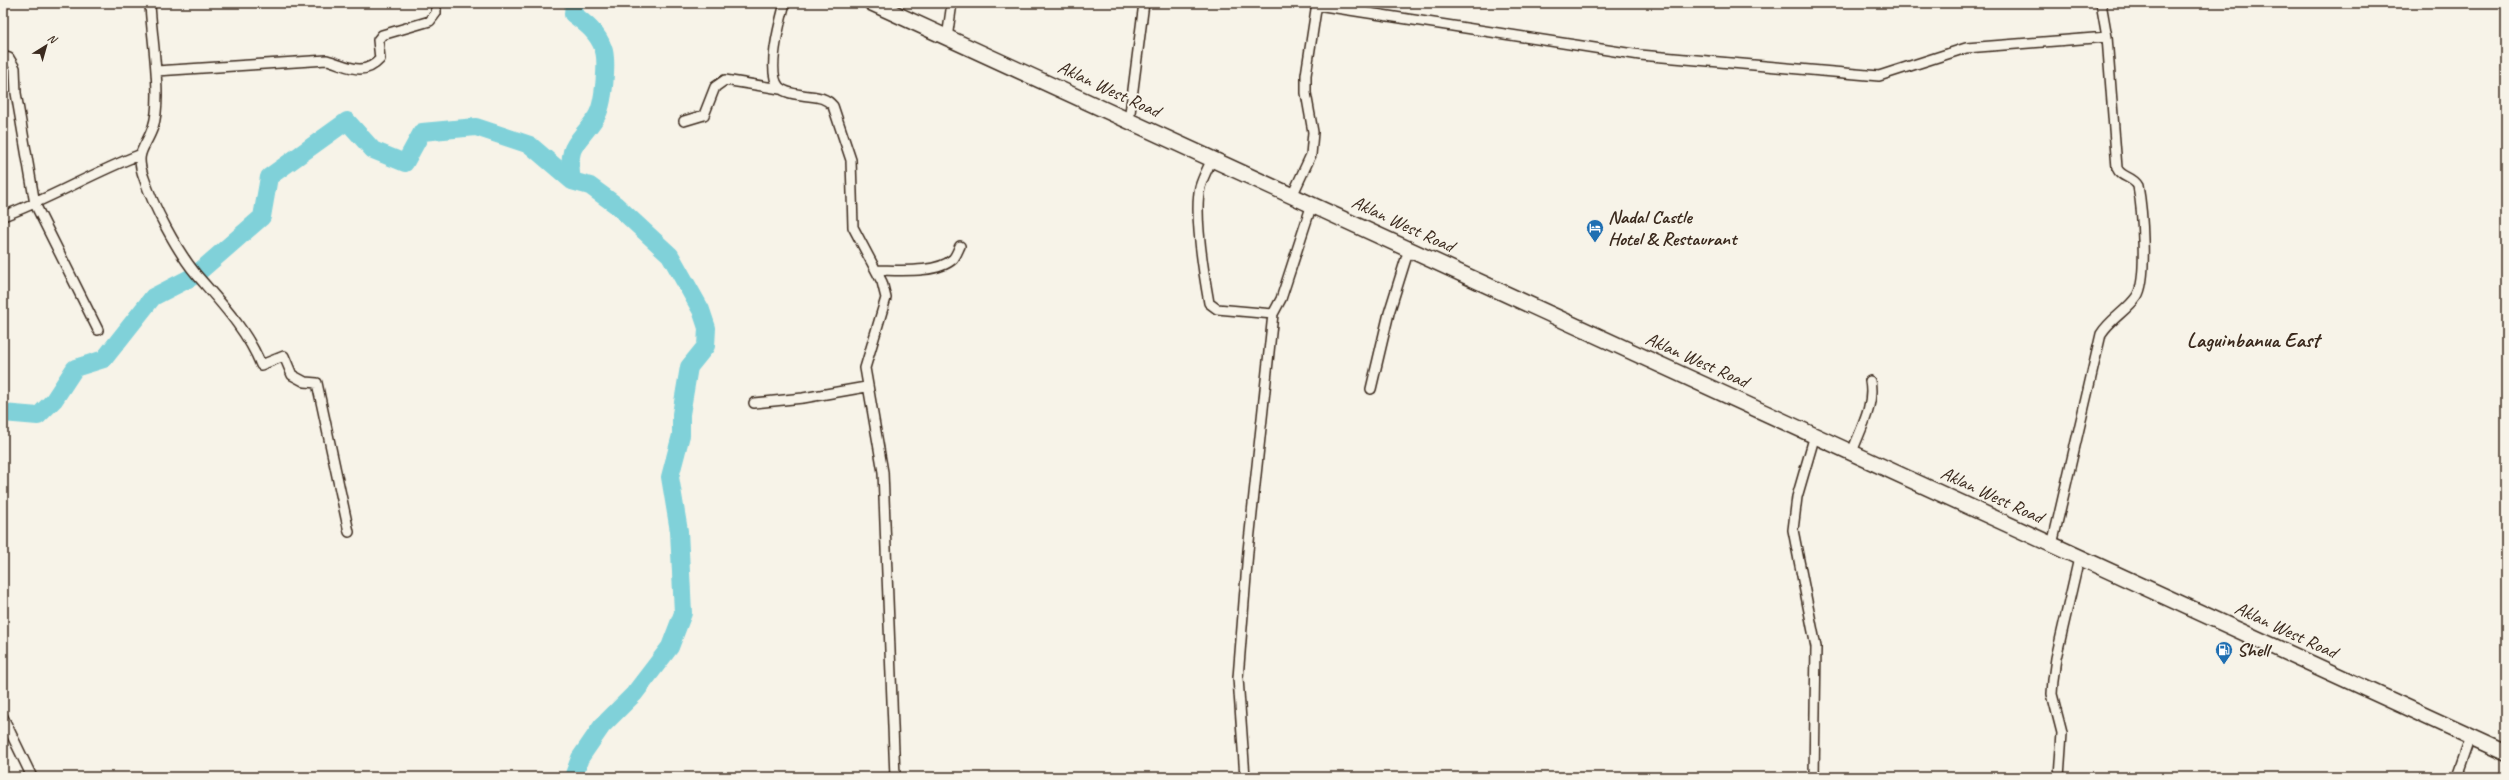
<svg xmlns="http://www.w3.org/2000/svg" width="2509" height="780" viewBox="0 0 2509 780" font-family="Caveat,sans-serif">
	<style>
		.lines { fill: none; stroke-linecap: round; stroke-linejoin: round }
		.river { stroke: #80d1d9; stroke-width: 18 }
		.street-casing { stroke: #3b2a1e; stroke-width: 12 }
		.primary-casing { stroke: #3b2a1e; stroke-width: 18 }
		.street { stroke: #f7f3e8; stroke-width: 9 }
		.primary { stroke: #f7f3e8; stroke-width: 15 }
		.labels { text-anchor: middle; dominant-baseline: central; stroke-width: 4; stroke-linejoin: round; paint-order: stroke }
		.street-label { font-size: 19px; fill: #3b2a1e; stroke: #f7f3e8 }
		.poi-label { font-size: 19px; font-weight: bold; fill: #3b2a1e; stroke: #f7f3e8; text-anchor: start }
		.quarter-label { font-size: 21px; font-weight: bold; fill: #3b2a1e; stroke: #f7f3e8 }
	</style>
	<rect width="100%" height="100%" fill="#f7f3e8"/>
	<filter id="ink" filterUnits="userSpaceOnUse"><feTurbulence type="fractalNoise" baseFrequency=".025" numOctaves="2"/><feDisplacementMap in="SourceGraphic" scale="8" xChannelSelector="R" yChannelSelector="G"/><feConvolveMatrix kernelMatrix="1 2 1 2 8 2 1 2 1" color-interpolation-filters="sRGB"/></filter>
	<g filter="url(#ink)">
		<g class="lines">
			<path class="river" d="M572 181C566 142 578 145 596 117 604 105 608 60 603 48 598 33 585 23 573 14L574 3
				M200 271 262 217 269 177 347 121 373 150 405 163 422 132 476 127 530 145 572 181 590 186 616 205 670 255 701 310 707 328 706 346 689 367 681 414V435L670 477 679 531 683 613 670 647 634 694 602 726 580 758 573 777
				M3 413 38 416 54 400 75 368 104 359 153 297 192 277"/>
			<defs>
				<path id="street" d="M150 3C151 34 163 99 153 127 145 150 134 151 144 178 153 206 177 251 196 274 220 302 247 330 261 365L284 356 292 375 305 382 317 383 349 532
					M785 3C780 22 766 72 779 87 785 93 795 94 802 95 814 97 825 96 833 106L851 160 853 227 882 282 886 298 865 368 883 472 895 777
					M1317 5 1640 55 1879 76 1966 48 2107 37
					M947 38 952 3
					M3 56 9 58 15 68 16 93 35 204 98 330
					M156 71 327 60C346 65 363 78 380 59L378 40 382 35 430 21 436 13V3
					M684 121 704 115 715 87 725 80 780 89
					M1129 121 1144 3
					M1212 159C1208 168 1203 177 1200 187 1194 213 1204 275 1209 303L1217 309 1273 314
					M1292 196 1311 155 1313 132 1306 93V75L1317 3
					M3 216C50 199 92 173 139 155
					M876 270C897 270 937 274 953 259 956 256 958 250 960 246
					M1371 389 1389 313 1409 249
					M754 403 803 398 866 387
					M1852 452C1860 430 1875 405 1870 381
					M2052 545 2101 334C2110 319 2127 311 2137 296 2148 279 2142 207 2138 186 2133 176 2121 178 2117 168L2107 37 2101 3
					M3 717 32 777
					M1245 777 1238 678 1248 551 1273 314 1281 299 1312 204
					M1814 777 1816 647 1793 530 1797 497 1815 435
					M2059 777 2062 733 2052 694 2053 680 2056 658 2079 558
					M2457 777 2471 737"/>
				<path id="primary" d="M872 3 2506 753"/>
			</defs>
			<use href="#street" class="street-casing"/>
			<use href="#primary" class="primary-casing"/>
			<use href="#street" class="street"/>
			<use href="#primary" class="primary"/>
		</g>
	</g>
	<defs>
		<symbol id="hotel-pin" viewBox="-11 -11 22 30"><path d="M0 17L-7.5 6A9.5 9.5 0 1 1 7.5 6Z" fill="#1f6fb2" stroke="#f7f3e8"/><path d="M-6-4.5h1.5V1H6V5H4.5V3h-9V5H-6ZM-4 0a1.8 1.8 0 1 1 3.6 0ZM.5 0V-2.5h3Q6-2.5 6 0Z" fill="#fff"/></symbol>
		<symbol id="fuel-pin" viewBox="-11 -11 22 30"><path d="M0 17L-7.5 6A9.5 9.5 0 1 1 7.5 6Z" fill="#1f6fb2" stroke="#f7f3e8"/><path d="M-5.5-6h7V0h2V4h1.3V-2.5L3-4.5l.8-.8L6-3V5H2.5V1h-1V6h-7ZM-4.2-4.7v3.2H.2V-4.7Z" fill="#fff"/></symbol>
	</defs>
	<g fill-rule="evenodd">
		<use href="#hotel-pin" x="1585" y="218" width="20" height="27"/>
		<use href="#fuel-pin" x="2214" y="640" width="20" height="27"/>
	</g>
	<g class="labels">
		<g class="street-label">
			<text transform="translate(1109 89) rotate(25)">Aklan West Road</text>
			<text transform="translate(1403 224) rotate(25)">Aklan West Road</text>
			<text transform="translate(1697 360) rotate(24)">Aklan West Road</text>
			<text transform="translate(1992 495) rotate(25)">Aklan West Road</text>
			<text transform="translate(2286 630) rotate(25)">Aklan West Road</text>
		</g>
		<g class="poi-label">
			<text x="1608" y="217">Nadal Castle<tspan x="1608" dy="22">Hotel &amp; Restaurant</tspan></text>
			<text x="2237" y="650">Shell</text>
		</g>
		<g class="quarter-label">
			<text x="2253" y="340">Laguinbanua East</text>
		</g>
	</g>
	<rect width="2509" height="780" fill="none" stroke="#f7f3e8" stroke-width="16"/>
	<rect x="8" y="8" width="2493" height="764" fill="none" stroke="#3b2a1e" stroke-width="1.5" filter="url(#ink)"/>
	<g transform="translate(46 46) rotate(37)" stroke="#f7f3e8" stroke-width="3" paint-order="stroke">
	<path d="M0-3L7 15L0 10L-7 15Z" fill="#3b2a1e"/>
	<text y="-6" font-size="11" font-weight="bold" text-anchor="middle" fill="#3b2a1e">N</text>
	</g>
</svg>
